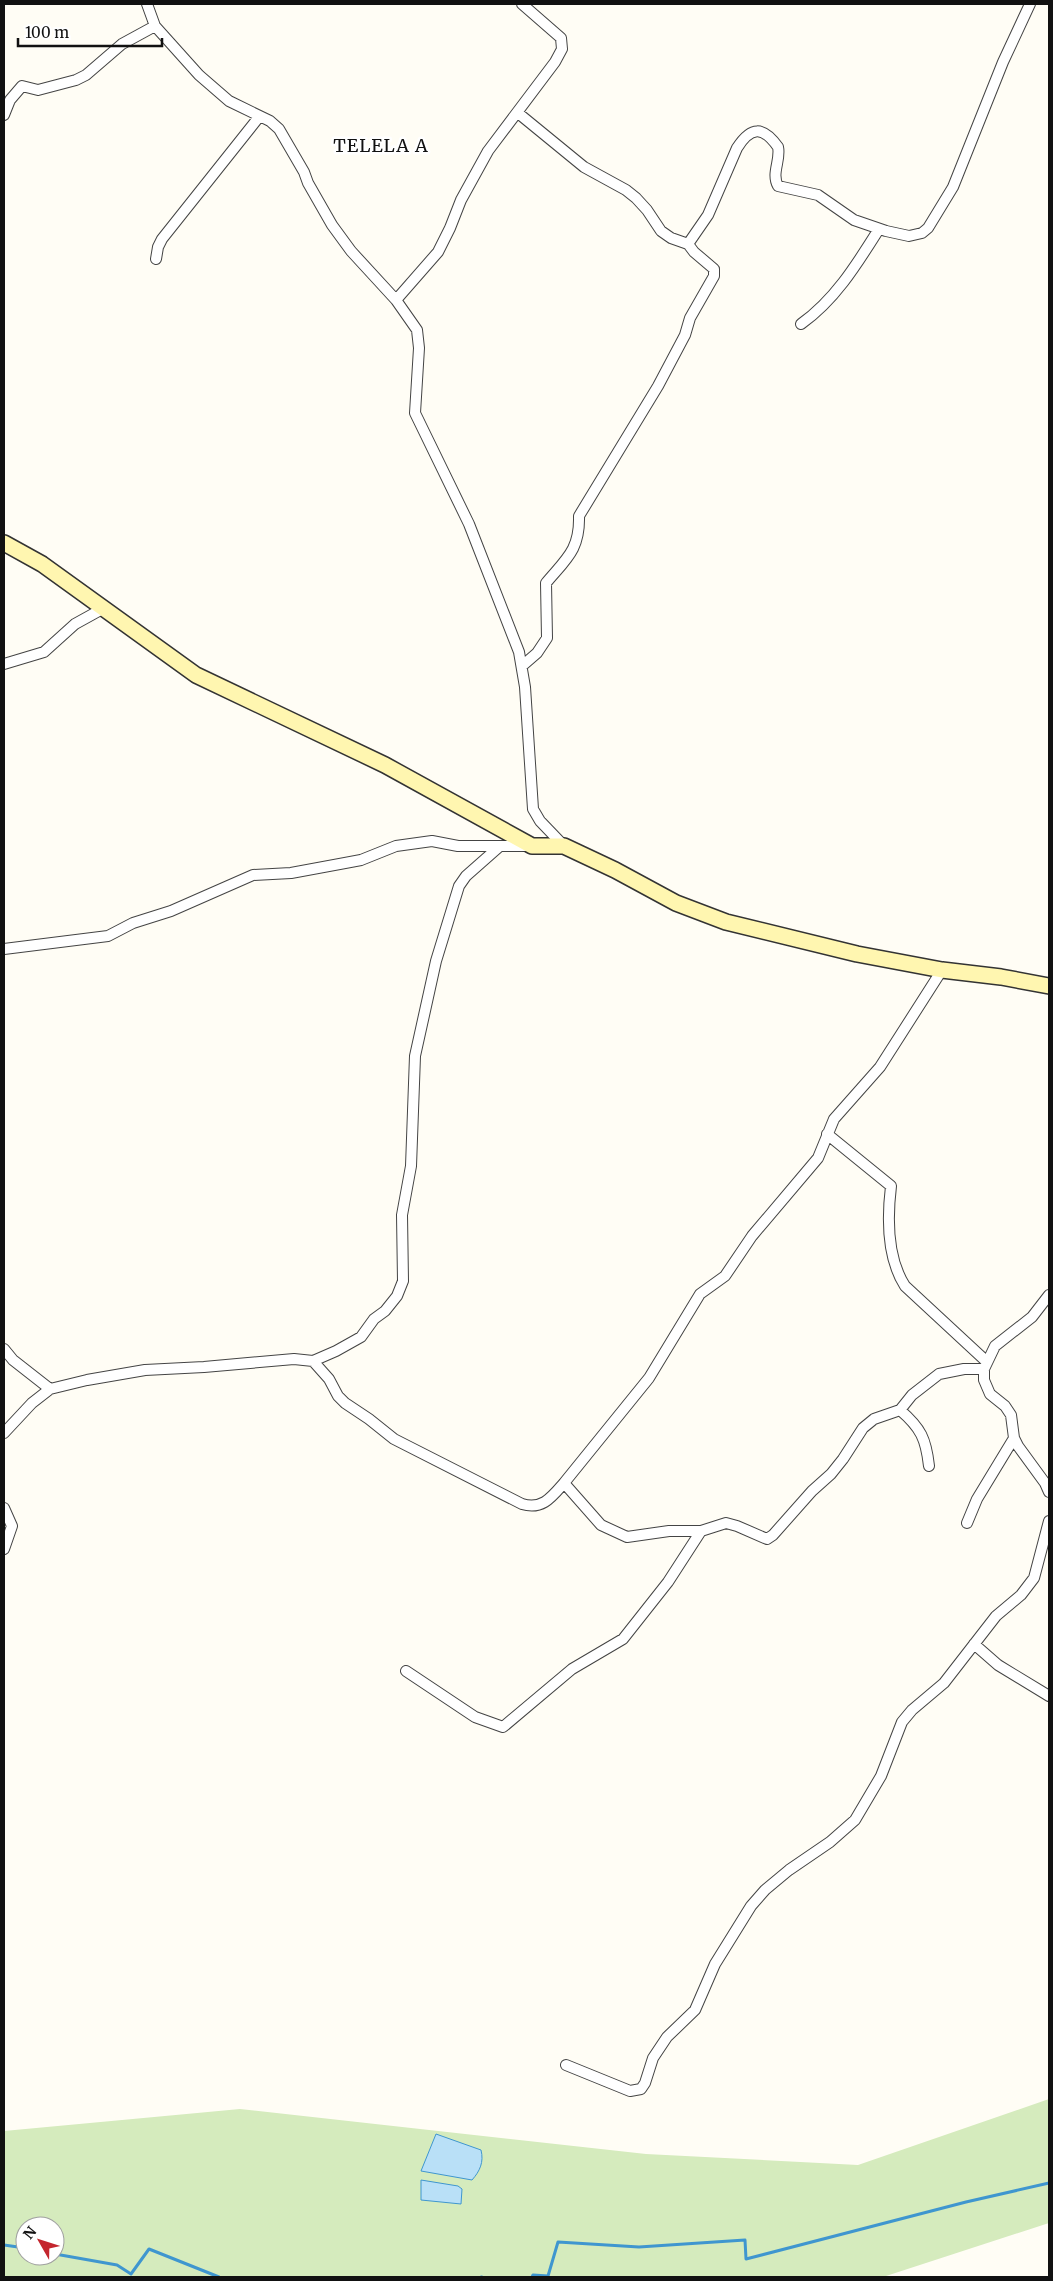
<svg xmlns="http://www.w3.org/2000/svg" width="1053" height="2281" viewBox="0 0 1053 2281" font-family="Merriweather,serif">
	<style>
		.green { fill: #d5ebbd; fill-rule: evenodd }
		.water { fill: #b9e0f7; stroke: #3f96cf }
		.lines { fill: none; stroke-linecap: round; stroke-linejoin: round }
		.stream { stroke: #3f96cf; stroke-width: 3 }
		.street-casing { stroke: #444; stroke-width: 12 }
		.secondary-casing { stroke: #333; stroke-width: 18 }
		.street { stroke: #fff; stroke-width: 10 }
		.secondary { stroke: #fff6b0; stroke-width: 15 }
		.labels { text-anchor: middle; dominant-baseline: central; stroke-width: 5; stroke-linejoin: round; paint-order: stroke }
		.quarter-label { font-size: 18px; letter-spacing: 1px; fill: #111; stroke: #fff }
	</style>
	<rect width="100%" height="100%" fill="#fffdf5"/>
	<path class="green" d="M1049 2099V2223L883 2277H4V2131L240 2109 646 2154 858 2165ZM25 2226H55V2256H25Z"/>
	<path class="water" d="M436 2134 481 2150C484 2162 480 2171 472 2180L421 2171Z
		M421 2180 458 2186 462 2189 461 2204 421 2200Z"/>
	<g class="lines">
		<path class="stream" d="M4 2245 25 2248
			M55 2254 117 2265 131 2274 149 2249 219 2277
			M481 2277H482
			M532 2277 533 2275 548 2276 558 2242 639 2247 745 2240 746 2259 966 2202 1049 2183"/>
		<defs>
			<path id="street" d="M147 4 155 26 199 75 229 101 270 121 279 129 304 172 308 183 332 225 351 251 396 300 417 330 419 348 415 413 469 524 519 652 525 687 533 809 540 821 564 846
				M518 113 584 167 626 190 636 198 647 210 661 231 671 238 688 244 694 252 714 269V276L690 318 685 335 658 386 579 516C580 550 566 559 546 583L547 638 537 653 522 666
				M4 115 10 100 22 86 38 90 76 80 86 75 122 44 155 26
				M688 244 708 215 737 148C751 126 763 126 778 147 781 160 771 173 778 186L818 195 854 220 886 231 909 236 922 233 928 228 953 187 1003 62 1030 4
				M156 259 158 247 162 239 259 117
				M396 300 438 252 450 228 461 200 488 151 555 62 562 49 561 38 522 4
				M801 324C835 300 857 264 879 229
				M4 664 44 652 75 624 104 608
				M4 949 108 936 133 923 171 911 253 875 291 873 345 863 361 860 396 846 432 841 458 846H529
				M827 1134 891 1186C887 1219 887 1258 905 1286L987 1362
				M1049 1295 1032 1317 995 1346 984 1369V1380L990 1394 1005 1406 1011 1415 1014 1438 1018 1446 1045 1483 1049 1492
				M4 1349 13 1360 50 1389
				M313 1361 336 1351 361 1337 374 1319 385 1311 397 1296 403 1281 402 1215 411 1166 415 1056 436 961 459 886 466 876 500 846
				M900 1410C921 1428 926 1439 929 1466
				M4 1433 32 1403 50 1389 87 1380 145 1370 204 1367 294 1359 313 1361 329 1379 338 1396 345 1403 369 1419 394 1439 522 1504C542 1510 551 1498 564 1483L649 1378 700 1294 725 1276 752 1236 818 1158 834 1119 880 1067 942 970
				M564 1483 601 1525 627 1537 669 1531H701L726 1523 737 1526 767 1539 773 1535 812 1491 831 1474 843 1459 863 1428 874 1419 900 1410 912 1395 939 1374 964 1369H984
				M4 1508 12 1526 4 1549
				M967 1523 977 1499 1014 1438
				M974 1644 998 1665 1049 1696
				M406 1671 475 1717 503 1727 572 1669 623 1639 668 1582 701 1531
				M566 2065 630 2091 641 2089 645 2083 653 2058 667 2037 695 2010 715 1964 751 1906 765 1890 789 1870 830 1842 855 1820 881 1776 902 1722 912 1710 944 1683 996 1616 1021 1595 1034 1578 1049 1521"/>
			<path id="secondary" d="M4 543 42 564 196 675 385 765 532 846H564L615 870 676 903 726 922 857 954 942 970 1001 977 1049 986"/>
		</defs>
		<use href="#street" class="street-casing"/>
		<use href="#secondary" class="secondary-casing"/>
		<use href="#street" class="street"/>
		<use href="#secondary" class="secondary"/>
	</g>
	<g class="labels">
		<g class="quarter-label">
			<text x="381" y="145">TELELA A</text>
		</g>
	</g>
	<rect width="1053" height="2281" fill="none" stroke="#111111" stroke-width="10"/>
	<g transform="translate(40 2241) rotate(309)"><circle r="24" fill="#ffffff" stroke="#a0a0a0"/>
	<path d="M0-4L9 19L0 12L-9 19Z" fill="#c4262e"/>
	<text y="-8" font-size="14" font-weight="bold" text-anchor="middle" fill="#111111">N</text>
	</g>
	<path d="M18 38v8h144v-8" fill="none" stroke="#111111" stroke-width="2.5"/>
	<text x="25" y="38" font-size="15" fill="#111111" stroke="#ffffff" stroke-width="4" paint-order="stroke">100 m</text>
</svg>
